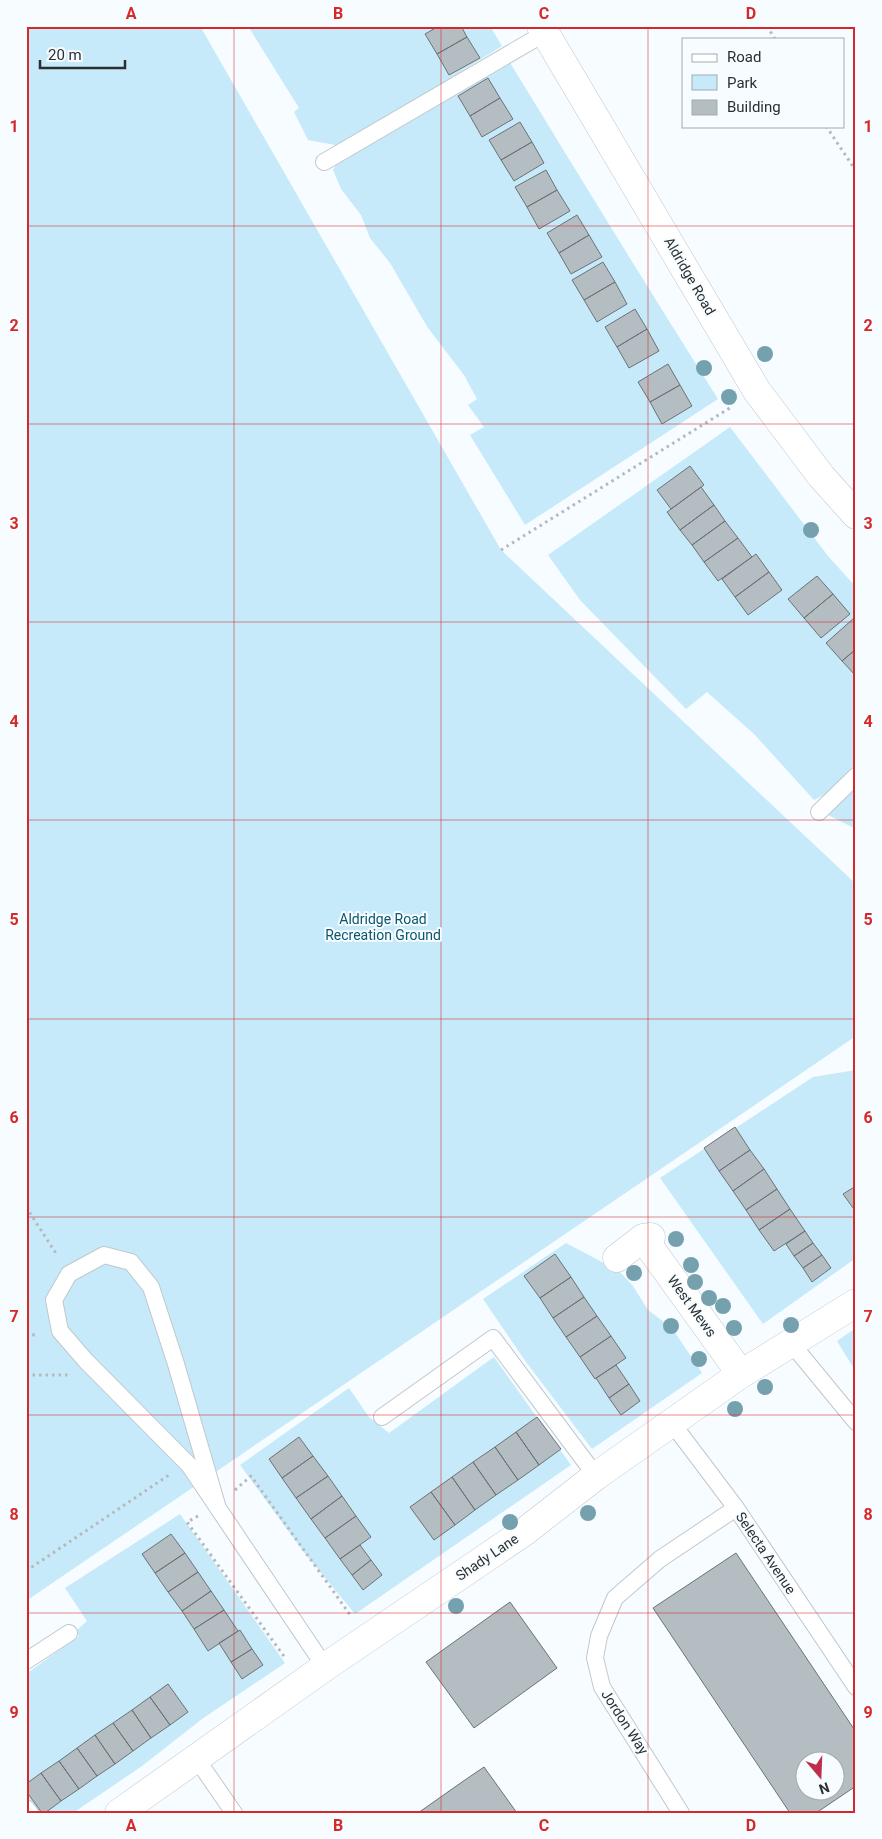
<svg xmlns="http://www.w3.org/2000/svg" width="882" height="1839" viewBox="0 0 882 1839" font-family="Roboto,sans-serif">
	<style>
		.green { fill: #c6eaf9 }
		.building { fill: #b4bdc1; stroke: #6b7377; fill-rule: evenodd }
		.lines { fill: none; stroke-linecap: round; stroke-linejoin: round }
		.service-casing { stroke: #bfc8cc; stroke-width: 18 }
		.minor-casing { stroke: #bfc8cc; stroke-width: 29 }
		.tertiary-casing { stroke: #bfc8cc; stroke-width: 29 }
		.path { stroke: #b4babc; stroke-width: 3; stroke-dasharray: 2.5 4; stroke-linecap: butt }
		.service { stroke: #fff; stroke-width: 16 }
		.minor { stroke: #fff; stroke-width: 28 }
		.tertiary { stroke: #fff; stroke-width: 28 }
		.tree { fill: #75a1ae }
		.grid { fill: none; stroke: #d62828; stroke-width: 1; stroke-opacity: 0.55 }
		.labels { text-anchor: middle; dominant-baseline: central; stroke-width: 4; stroke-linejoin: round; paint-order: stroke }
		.street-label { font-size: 14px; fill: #2b2f30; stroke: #f6fcff }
		.park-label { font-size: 14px; fill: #0c566c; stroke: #f6fcff }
		.neatline { fill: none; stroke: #d62828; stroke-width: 2 }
		.grid-label { font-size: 16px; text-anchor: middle; font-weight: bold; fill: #d62828 }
	</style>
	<rect width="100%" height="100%" fill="#f6fcff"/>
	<path class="green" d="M26 26H200L501 550 856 884V1036L26 1601Z
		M248 26H490L502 46 341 146 308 140 294 112 299 108Z
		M509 61C578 174 647 287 718 399L525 525 470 435 484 427 468 405 477 399 464 375 428 328 390 263 370 238 361 215 341 189 333 170 338 161Z
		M730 427 828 556 856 587V767L834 790 814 800 755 735 707 692 686 709 580 600 548 555Z
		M856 782V829L828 815 836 801Z
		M856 1070V1258L763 1324 660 1178 813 1077Z
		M566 1243 619 1271 633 1286 648 1310 672 1328 702 1373 592 1449 526 1362 483 1299Z
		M856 1328V1372L837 1341Z
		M494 1357 571 1465 355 1614 303 1551 240 1465 349 1388 369 1417 389 1433Z
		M180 1514 285 1663 202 1719 142 1766 73 1813H39L26 1794V1674L79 1636 76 1631 87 1621 65 1588Z"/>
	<path class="building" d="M439 26H461L467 37 437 54 425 34Z
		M467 37 480 58 449 75 437 54Z
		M488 78 500 98 470 116 458 96Z
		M500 98 513 119 482 137 470 116Z
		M520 122 532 142 501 160 489 140Z
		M532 142 544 163 514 181 501 160Z
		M546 170 557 190 527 207 515 187Z
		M557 190 570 211 539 229 527 207Z
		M577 215 589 235 559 253 547 233Z
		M589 235 602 257 571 274 559 253Z
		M603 262 615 282 584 300 572 280Z
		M615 282 627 304 597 322 584 300Z
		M635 309 647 329 617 347 605 327Z
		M647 329 659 351 629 368 617 347Z
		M668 364 680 385 650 402 638 382Z
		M680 385 692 406 662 424 650 402Z
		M690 466 704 485 671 509 657 490Z
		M701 487 714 505 680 530 667 512Z
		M714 505 725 521 692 545 680 530Z
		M725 521 738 538 704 562 692 545Z
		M738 538 752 557 718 581 704 562Z
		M756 554 769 572 735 597 722 579Z
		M769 572 782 590 748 615 735 597Z
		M817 576 833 594 804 618 788 599Z
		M833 594 850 614 821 638 804 618Z
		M854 618 856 649 842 661 826 643Z
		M856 649V676L842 661Z
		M735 1127 750 1150 719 1171 704 1148Z
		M750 1150 764 1169 733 1191 719 1171Z
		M764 1169 777 1189 746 1210 733 1191Z
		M856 1186V1212L843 1194Z
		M777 1189 790 1209 759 1230 746 1210Z
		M790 1209 805 1231 774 1251 759 1230Z
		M805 1231 813 1243 794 1256 786 1244Z
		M813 1243 822 1255 803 1268 794 1256Z
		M555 1254 571 1277 540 1298 524 1276Z
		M822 1255 831 1268 812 1282 803 1268Z
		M571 1277 584 1297 553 1318 540 1298Z
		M584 1297 597 1316 566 1337 553 1318Z
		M597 1316 611 1336 580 1357 566 1337Z
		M611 1336 626 1358 595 1379 580 1357Z
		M616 1365 629 1384 609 1398 596 1378Z
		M629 1384 640 1401 621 1415 609 1398Z
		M537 1417 561 1449 539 1465 516 1432Z
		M516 1432 539 1465 518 1480 495 1447Z
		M299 1437 313 1456 282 1478 269 1459Z
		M495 1447 518 1480 496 1495 473 1462Z
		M313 1456 328 1476 296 1498 282 1478Z
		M473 1462 496 1495 475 1510 452 1477Z
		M328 1476 342 1496 311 1519 296 1498Z
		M452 1477 475 1510 455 1525 431 1492Z
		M431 1492 455 1525 434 1540 410 1507Z
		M342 1496 356 1516 325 1538 311 1519Z
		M356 1516 371 1537 340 1559 325 1538Z
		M171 1534 185 1553 155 1573 142 1554Z
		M360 1545 371 1560 352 1575 340 1559Z
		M185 1553 198 1572 168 1592 155 1573Z
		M736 1553 856 1732V1786L816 1813H790L653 1608ZM804 1762H834V1792H804Z
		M371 1560 382 1575 363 1590 352 1575Z
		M198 1572 211 1591 182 1611 168 1592Z
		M211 1591 224 1610 194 1629 182 1611Z
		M510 1602 557 1668 474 1728 426 1662Z
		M224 1610 238 1631 208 1651 194 1629Z
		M240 1630 252 1649 231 1662 219 1643Z
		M252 1649 263 1665 242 1679 231 1662Z
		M168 1684 188 1712 170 1725 150 1697Z
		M150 1697 170 1725 151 1738 132 1710Z
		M132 1710 151 1738 133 1751 113 1723Z
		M113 1723 133 1751 115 1764 95 1735Z
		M95 1735 115 1764 97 1776 77 1748Z
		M77 1748 97 1776 79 1789 59 1761Z
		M59 1761 79 1789 61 1801 41 1773Z
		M484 1767 517 1813H418L462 1782Z
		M41 1773 61 1801 45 1813H42L26 1791V1784Z"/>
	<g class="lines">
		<defs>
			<path id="service" d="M324 162 545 33
				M819 812 856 776
				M791 1343 856 1422
				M382 1417 493 1338 596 1476
				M672 1423 736 1508 856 1687
				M217 1505 176 1364 151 1287 131 1262 104 1255 69 1274 54 1300 60 1331 86 1361 189 1465 325 1667
				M26 1661 69 1633
				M196 1758 234 1813
				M26 1808 30 1813
				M681 1813 602 1687 595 1658 599 1636 615 1598 660 1559 736 1508"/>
			<path id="minor" d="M643 1238 741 1374
				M617 1258 643 1238 651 1237
				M119 1813 325 1667 524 1532 596 1476 741 1374 856 1303"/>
			<path id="tertiary" d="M541 26 757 391 821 476 856 515"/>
		</defs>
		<use href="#service" class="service-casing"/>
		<use href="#minor" class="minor-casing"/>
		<use href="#tertiary" class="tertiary-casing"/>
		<path class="path" d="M767 26 775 39
			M826 126 856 171
			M501 550 733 406
			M26 1207 57 1255
			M26 1333 38 1336
			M26 1375H68
			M235 1490 251 1476 351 1616
			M198 1516 187 1522 286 1659
			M26 1571 169 1475"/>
		<use href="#service" class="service"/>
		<use href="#minor" class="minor"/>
		<use href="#tertiary" class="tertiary"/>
	</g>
	<g class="tree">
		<circle cx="765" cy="354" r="8"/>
		<circle cx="704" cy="368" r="8"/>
		<circle cx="729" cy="397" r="8"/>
		<circle cx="811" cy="530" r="8"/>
		<circle cx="676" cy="1239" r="8"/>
		<circle cx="691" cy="1265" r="8"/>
		<circle cx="634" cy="1273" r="8"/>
		<circle cx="695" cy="1282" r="8"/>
		<circle cx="709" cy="1298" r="8"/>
		<circle cx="723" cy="1306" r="8"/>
		<circle cx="791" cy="1325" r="8"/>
		<circle cx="671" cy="1326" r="8"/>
		<circle cx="734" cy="1328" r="8"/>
		<circle cx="699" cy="1359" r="8"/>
		<circle cx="765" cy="1387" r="8"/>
		<circle cx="735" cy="1409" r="8"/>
		<circle cx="588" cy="1513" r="8"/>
		<circle cx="510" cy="1522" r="8"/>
		<circle cx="456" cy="1606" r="8"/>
	</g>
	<path class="grid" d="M234 26V1813M441 26V1813M648 26V1813M26 226H856M26 424H856M26 622H856M26 820H856M26 1019H856M26 1217H856M26 1415H856M26 1613H856"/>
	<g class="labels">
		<g class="street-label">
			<text transform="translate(690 276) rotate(60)">Aldridge Road</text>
			<text transform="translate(692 1306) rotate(54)">West Mews</text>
			<text transform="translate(766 1553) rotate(56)">Selecta Avenue</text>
			<text transform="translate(487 1557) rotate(-34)">Shady Lane</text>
			<text transform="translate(625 1722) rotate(57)">Jordon Way</text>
		</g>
		<g class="park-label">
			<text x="383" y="919">Aldridge Road<tspan x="383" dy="16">Recreation Ground</tspan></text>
		</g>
	</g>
	<rect width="882" height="1839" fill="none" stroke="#f6fcff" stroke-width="55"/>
	<rect x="682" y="38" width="162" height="90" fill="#f6fcff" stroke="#a5aaac"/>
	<rect x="692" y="54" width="25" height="8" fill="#ffffff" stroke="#a5aaac"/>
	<text x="727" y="62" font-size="15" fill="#2b2f30">Road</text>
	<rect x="692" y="75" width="25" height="15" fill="#c6eaf9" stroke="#a5aaac"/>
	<text x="727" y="88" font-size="15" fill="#2b2f30">Park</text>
	<rect x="692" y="100" width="25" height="15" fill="#b4bdc1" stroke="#a5aaac"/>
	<text x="727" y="112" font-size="15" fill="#2b2f30">Building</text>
	<g transform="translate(820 1776) rotate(161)"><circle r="24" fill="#f6fcff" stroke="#a5aaac"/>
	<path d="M0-4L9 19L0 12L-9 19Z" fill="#bf2f4b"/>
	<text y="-8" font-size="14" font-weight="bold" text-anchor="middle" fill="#2b2f30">N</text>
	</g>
	<path d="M40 60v8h85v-8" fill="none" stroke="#2b2f30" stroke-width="2.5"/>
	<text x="48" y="60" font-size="15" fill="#2b2f30" stroke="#f6fcff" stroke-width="4" paint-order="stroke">20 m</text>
	<rect x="28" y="28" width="826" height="1784" class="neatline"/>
	<g class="grid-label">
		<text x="131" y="19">A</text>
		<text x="338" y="19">B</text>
		<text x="544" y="19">C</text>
		<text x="751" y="19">D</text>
		<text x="14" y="132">1</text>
		<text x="868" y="132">1</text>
		<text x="14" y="331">2</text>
		<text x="868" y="331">2</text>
		<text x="14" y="529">3</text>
		<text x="868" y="529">3</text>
		<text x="14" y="727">4</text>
		<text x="868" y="727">4</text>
		<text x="14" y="925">5</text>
		<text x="868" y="925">5</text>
		<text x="14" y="1123">6</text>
		<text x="868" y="1123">6</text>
		<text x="14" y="1322">7</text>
		<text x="868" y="1322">7</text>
		<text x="14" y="1520">8</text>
		<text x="868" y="1520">8</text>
		<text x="14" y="1718">9</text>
		<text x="868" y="1718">9</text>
		<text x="131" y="1831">A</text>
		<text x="338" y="1831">B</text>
		<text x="544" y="1831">C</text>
		<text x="751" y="1831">D</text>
	</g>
</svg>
